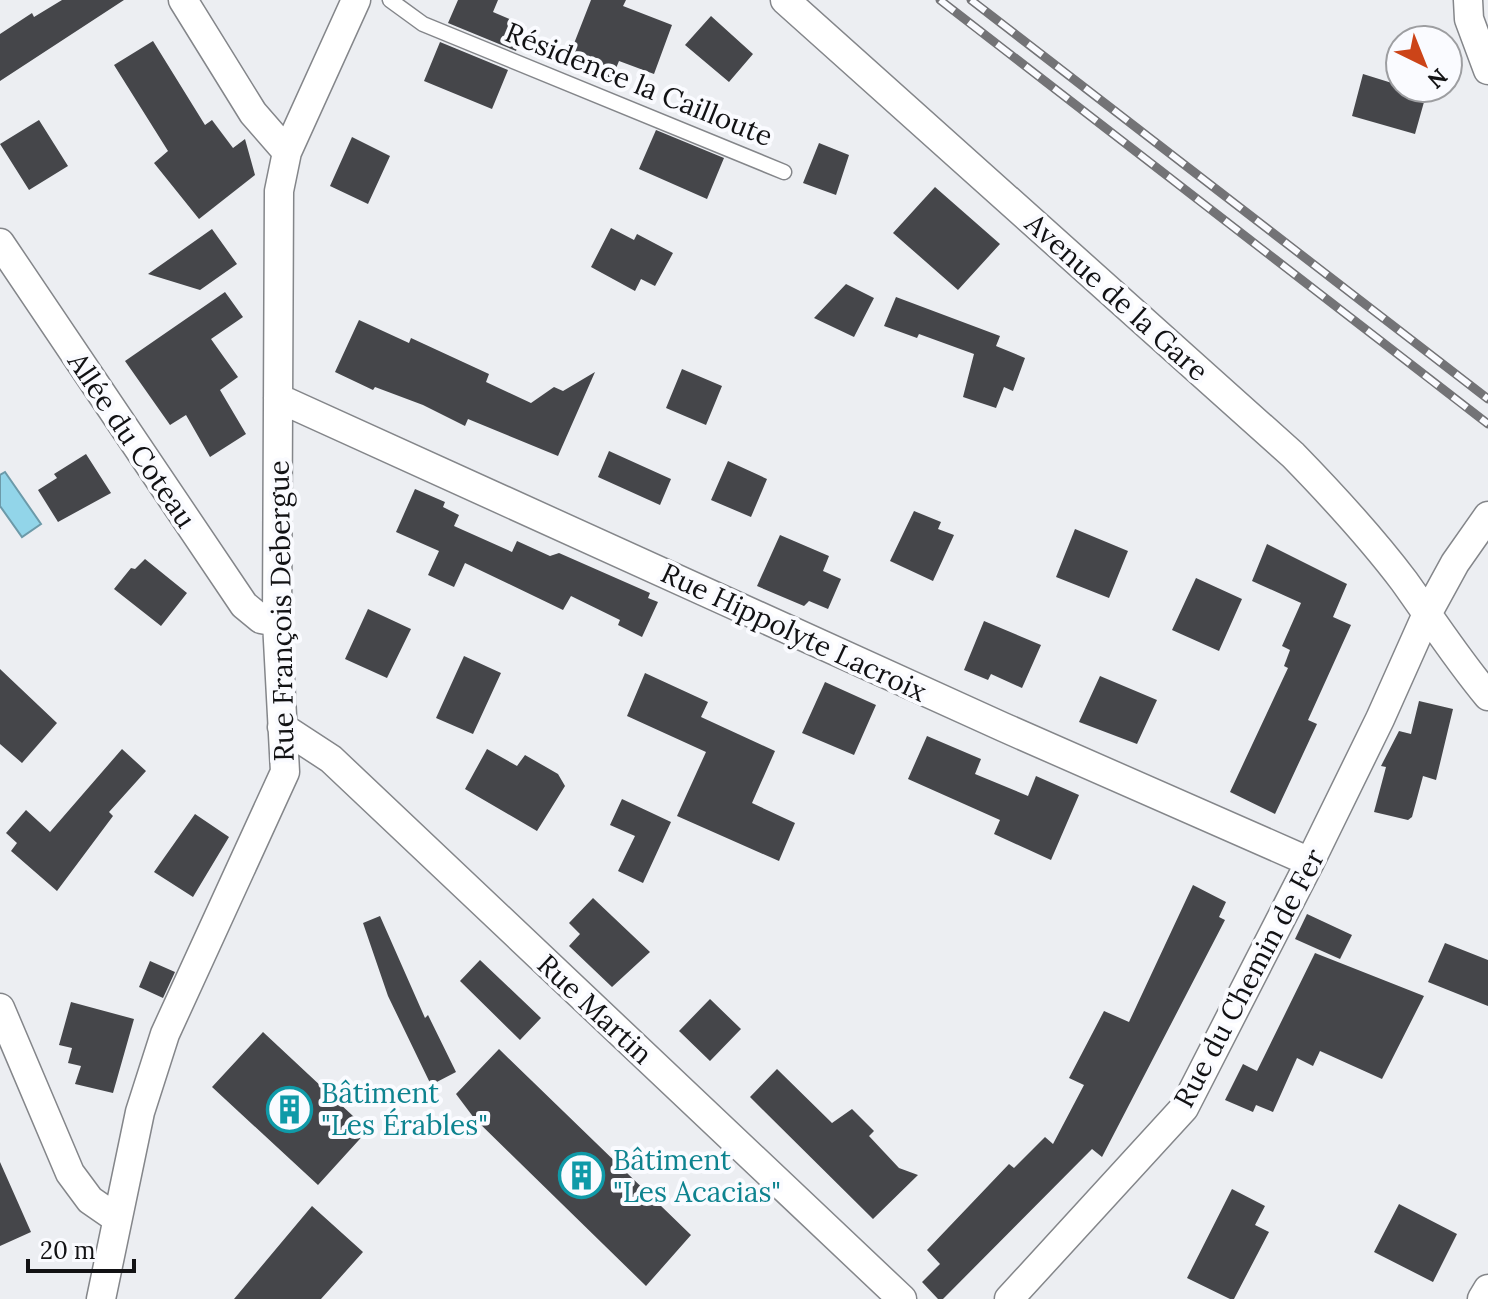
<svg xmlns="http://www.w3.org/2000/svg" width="1488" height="1299" viewBox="0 0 1488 1299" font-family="Lora,serif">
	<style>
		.water { fill: #92d5e9; stroke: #6c9aa9; stroke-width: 2 }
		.building { fill: #45464a }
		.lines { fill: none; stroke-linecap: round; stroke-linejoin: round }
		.lane-casing { stroke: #84868a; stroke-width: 17 }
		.street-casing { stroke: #84868a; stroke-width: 31 }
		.lane { stroke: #fff; stroke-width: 14 }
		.street { stroke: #fff; stroke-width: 28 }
		.rail-casing { stroke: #737376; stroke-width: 9 }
		.rail { stroke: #fafbff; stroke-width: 6; stroke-dasharray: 18; stroke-linecap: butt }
		.labels { text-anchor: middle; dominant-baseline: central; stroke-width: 8; stroke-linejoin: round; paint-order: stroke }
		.street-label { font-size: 28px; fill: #121214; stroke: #fafbff }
		.culture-label { font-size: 28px; fill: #0d838f; stroke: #fafbff; text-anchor: start }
	</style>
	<rect width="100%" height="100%" fill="#eceef2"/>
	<path class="water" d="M5 472 41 524 22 537 0 506V475Z"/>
	<path class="building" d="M62 0H124L0 81V34L32 13 34 17Z
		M458 0H498L493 12 526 26 516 51 448 23Z
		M591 0H626L623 6 672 25 654 74 619 61 610 83 566 64Z
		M711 16 753 54 729 82 685 45Z
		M153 41 205 125 212 120 233 148 245 139 255 175 199 219 154 163 168 151 114 65Z
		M440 42 508 70 492 109 424 81Z
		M1363 74 1408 88 1406 96 1424 102 1415 134 1352 116Z
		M39 120 68 166 29 190 0 144Z
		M656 130 724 158 707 199 639 169Z
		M352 137 390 156 368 204 330 186Z
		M819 143 849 155 836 195 803 183Z
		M935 187 1000 244 958 290 893 233Z
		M611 228 634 240 637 234 673 253 655 286 641 279 635 291 591 267Z
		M212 229 237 264 200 290 148 274Z
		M846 284 874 298 854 337 814 318Z
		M225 292 243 317 211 339 238 377 220 390 246 434 210 457 186 415 170 425 125 361Z
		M896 297 1000 336 996 346 1025 358 1013 391 1004 387 996 408 963 397 974 354 919 334 917 338 884 326Z
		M359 320 409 343 411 338 489 374 486 382 531 403 554 387 563 391 595 372 558 456 468 419 465 426 423 405 375 387 373 390 335 372Z
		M682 369 722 386 706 425 666 408Z
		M609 451 671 479 660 505 598 477Z
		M86 454 111 493 58 522 38 490 57 478 54 474Z
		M728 461 767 479 751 517 711 500Z
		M415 489 445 502 443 507 459 515 454 526 512 552 517 541 550 556 559 553 650 593 648 598 658 602 642 637 618 625 620 620 571 596 563 610 465 563 454 587 428 575 439 551 396 532Z
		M914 511 941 522 938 529 954 535 933 581 890 561Z
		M1075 529 1128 551 1109 598 1056 577Z
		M780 535 829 556 823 571 841 579 828 609 809 601 804 606 757 586Z
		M1267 544 1347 584 1333 617 1351 625 1308 720 1317 724 1275 814 1230 792 1288 668 1284 666 1290 650 1282 646 1301 603 1252 581Z
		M145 559 187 593 161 626 114 589 131 568 135 569Z
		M1196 578 1242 599 1219 651 1172 630Z
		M368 609 411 629 387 678 345 659Z
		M984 621 1041 645 1022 688 991 674 988 680 964 670Z
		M464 656 501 673 473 734 436 718Z
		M0 669 57 723 22 763 0 744Z
		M645 673 708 702 701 717 775 751 752 803 795 823 779 861 677 816 706 752 627 716Z
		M1100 676 1157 700 1137 744 1079 722Z
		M825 682 876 705 854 755 802 733Z
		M1419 701 1453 709 1436 780 1423 776 1412 817 1408 820 1374 812 1386 767 1381 766 1399 731 1411 734Z
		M927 736 981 759 975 774 1028 796 1036 776 1079 795 1051 860 994 834 1000 820 908 779Z
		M122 749 146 771 109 812 113 816 57 891 11 851 17 843 6 833 26 810 50 832Z
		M487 749 517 766 525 755 558 774 565 786 537 831 465 789Z
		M622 799 671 822 643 883 618 871 635 836 610 825Z
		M195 814 229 837 193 897 154 872Z
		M1193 885 1226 902 1219 917 1225 920 1102 1157 1092 1149 943 1299H938L922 1282 940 1264 927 1250 1009 1164 1014 1168 1045 1137 1053 1144 1084 1085 1069 1078 1104 1011 1129 1022Z
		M593 898 650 952 612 987 569 946 580 934 569 923Z
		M1307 914 1352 935 1340 959 1295 939Z
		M380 916 425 1018 428 1015 456 1072 431 1085 388 996 363 923Z
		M1445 943 1488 960V1006L1428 982Z
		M1315 953 1424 996 1382 1079 1320 1051 1313 1066 1297 1058 1273 1112 1256 1105 1253 1112 1225 1100 1243 1064 1257 1071Z
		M480 960 541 1018 520 1040 460 981Z
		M150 961 175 972 163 998 139 987Z
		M710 999 741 1029 710 1061 679 1031Z
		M71 1002 134 1019 113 1093 75 1084 81 1066 68 1063 72 1048 59 1045Z
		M263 1032 368 1130 318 1185 212 1087Z
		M499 1049 691 1235 646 1286 474 1118 456 1094Z
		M777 1069 832 1123 852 1109 874 1131 869 1136 899 1168 918 1175 873 1219 750 1097Z
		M0 1162 31 1232 0 1246Z
		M1232 1189 1265 1206 1255 1225 1269 1232 1234 1299H1230L1187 1278Z
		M1399 1204 1457 1234 1433 1282 1374 1252Z
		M312 1206 363 1252 321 1299H234Z"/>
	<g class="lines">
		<defs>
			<path id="lane" d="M390 0 423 24 784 172"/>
			<path id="street" d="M183 0 253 113 287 152
				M785 0 1293 455C1332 495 1370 536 1404 581 1432 620 1457 659 1488 696
				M1468 0 1469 19 1488 70
				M0 243 244 605 261 619 277 622
				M278 398 1003 727 1310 862
				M282 727 331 759 902 1299
				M0 1008 70 1173 90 1200 116 1218
				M101 1299 140 1112 165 1034 285 772 277 622 279 191 287 152 356 0
				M1009 1299 1184 1108 1310 862 1380 719 1426 616 1455 563 1488 516
				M1482 1299 1488 1289"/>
		</defs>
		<use href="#lane" class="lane-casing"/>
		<use href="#street" class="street-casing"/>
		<use href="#lane" class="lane"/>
		<use href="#street" class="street"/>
		<defs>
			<path id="rail" d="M940 0 1488 424
				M971 0 1488 399"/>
		</defs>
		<use href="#rail" class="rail-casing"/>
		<use href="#rail" class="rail"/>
	</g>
	<defs>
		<symbol id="building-ring" viewBox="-11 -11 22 22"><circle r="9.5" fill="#fafbff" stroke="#0f9aa8" stroke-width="1.5"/><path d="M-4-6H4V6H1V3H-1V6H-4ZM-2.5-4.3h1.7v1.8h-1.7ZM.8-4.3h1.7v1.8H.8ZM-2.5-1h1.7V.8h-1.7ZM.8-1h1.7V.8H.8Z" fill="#0f9aa8"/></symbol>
	</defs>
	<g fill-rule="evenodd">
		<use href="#building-ring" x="264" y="1084" width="51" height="51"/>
		<use href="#building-ring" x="556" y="1150" width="51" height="51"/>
	</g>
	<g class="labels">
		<g class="street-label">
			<text transform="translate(639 84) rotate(22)">Résidence la Cailloute</text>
			<text transform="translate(1117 297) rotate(42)">Avenue de la Gare</text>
			<text transform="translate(132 440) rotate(56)">Allée du Coteau</text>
			<text transform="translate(281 611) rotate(-91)">Rue François Debergue</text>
			<text transform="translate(794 632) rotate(25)">Rue Hippolyte Lacroix</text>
			<text transform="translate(1249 978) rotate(-62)">Rue du Chemin de Fer</text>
			<text transform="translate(595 1009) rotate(43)">Rue Martin</text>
		</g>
		<g class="culture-label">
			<text x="321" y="1093">Bâtiment<tspan x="321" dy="32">"Les Érables"</tspan></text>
			<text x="613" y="1160">Bâtiment<tspan x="613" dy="32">"Les Acacias"</tspan></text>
		</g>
	</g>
	<g transform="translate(1424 64) rotate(137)"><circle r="38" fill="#fafbff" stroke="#9d9ea1" stroke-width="2"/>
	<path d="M0-6L14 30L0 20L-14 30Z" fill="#cc4418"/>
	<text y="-12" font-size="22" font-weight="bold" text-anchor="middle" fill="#121214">N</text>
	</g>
	<path d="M28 1259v12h106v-12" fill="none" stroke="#121214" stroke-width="4"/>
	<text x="40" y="1259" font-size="24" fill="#121214" stroke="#fafbff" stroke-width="6" paint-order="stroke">20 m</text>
</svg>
